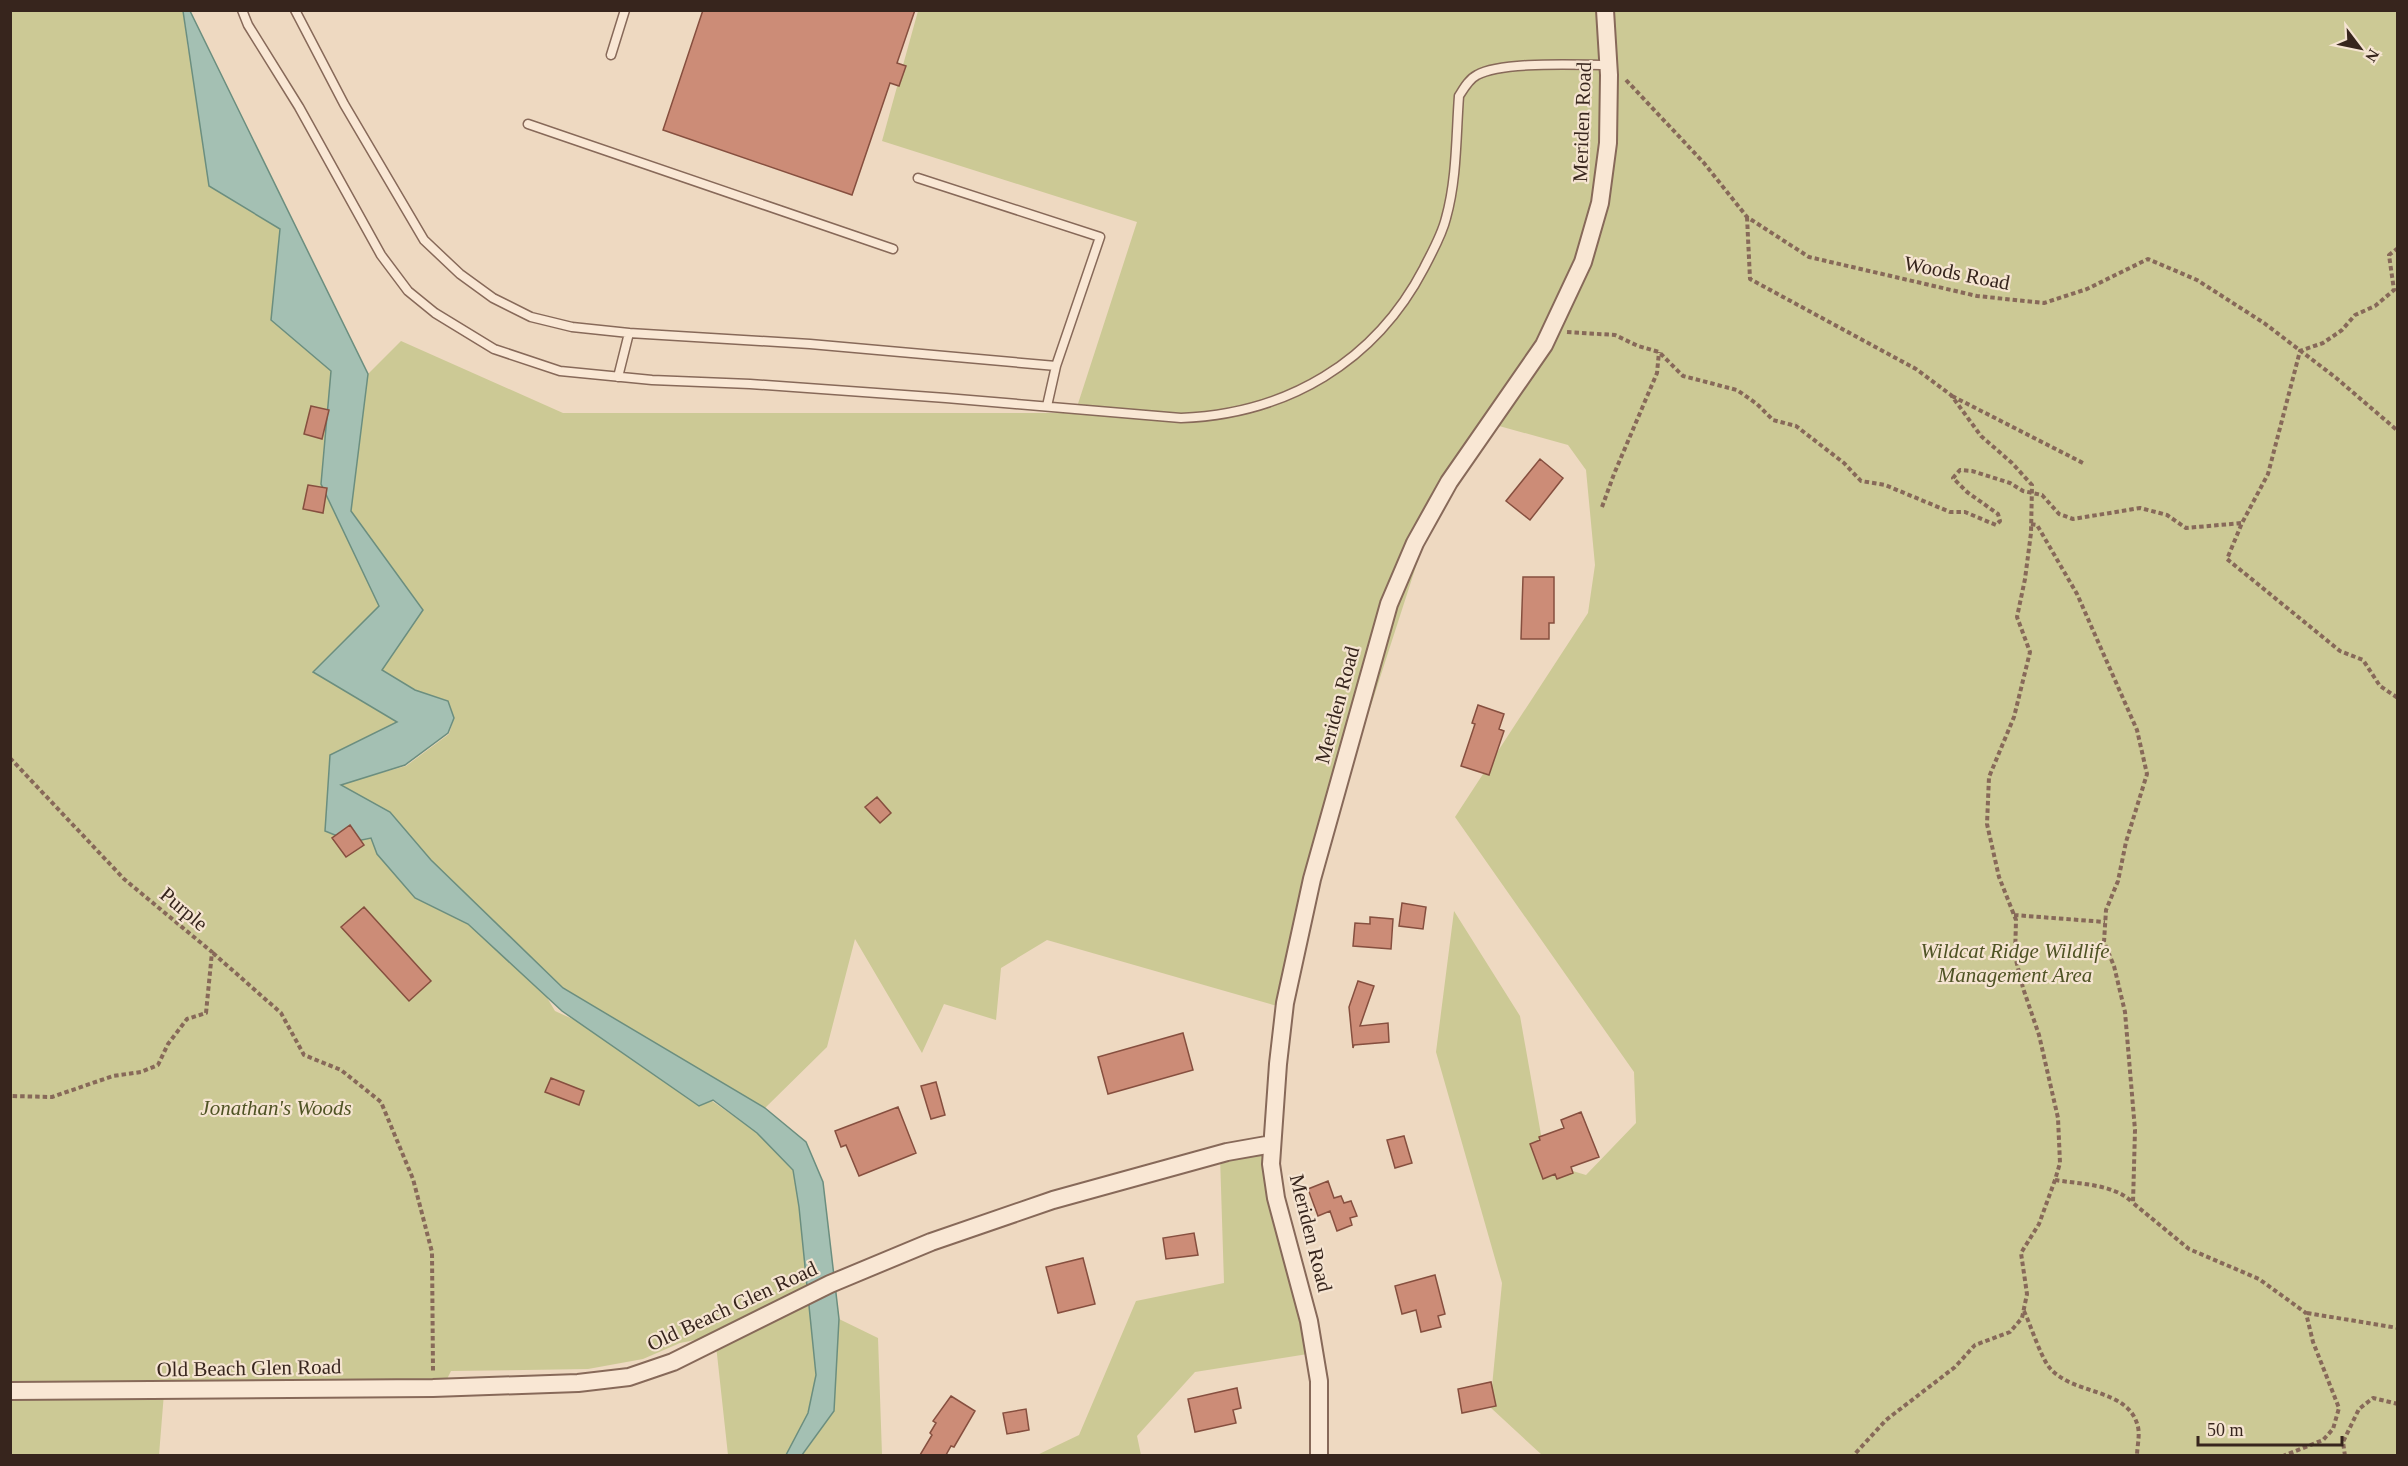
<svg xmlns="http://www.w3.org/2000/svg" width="2408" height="1466" viewBox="0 0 2408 1466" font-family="Georgia,serif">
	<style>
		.green { fill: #ccc995 }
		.water { fill: #a4c0b3; stroke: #6b8e7f; stroke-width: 1.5 }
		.building { fill: #cc8c77; stroke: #864f3f; stroke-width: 1.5 }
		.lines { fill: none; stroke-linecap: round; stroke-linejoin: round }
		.lane-casing { stroke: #876959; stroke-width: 11 }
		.street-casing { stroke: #876959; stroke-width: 20 }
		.path { stroke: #876959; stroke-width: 4; stroke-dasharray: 4.5 3; stroke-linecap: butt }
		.lane { stroke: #f9e7d4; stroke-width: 8 }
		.street { stroke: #f9e7d4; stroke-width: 16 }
		.labels { text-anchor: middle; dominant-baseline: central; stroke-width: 4.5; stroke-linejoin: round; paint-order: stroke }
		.street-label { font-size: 21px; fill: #37251d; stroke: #f5e4d1 }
		.park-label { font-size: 21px; font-style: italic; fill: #4f5324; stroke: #f5e4d1 }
	</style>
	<rect width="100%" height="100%" fill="#eed9c1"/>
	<path class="green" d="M10 11H183L188 50 266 194 334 347 337 518 393 594 346 650 414 707 341 784 406 766 449 734 454 718 448 701 415 690 381 670 423 610 351 511 368 374 401 341 563 413H1075L1137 222 882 141 918 11H2397V1455H1542L1490 1407 1502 1283 1436 1052 1454 911 1520 1016 1546 1163 1586 1175 1636 1123 1634 1072 1455 817 1588 613 1595 565 1586 470 1568 445 1492 424 1429 526 1325 848 1284 1008 1047 940 1001 968 996 1020 944 1004 922 1053 855 939 827 1047 765 1108 563 988 431 860 390 812 341 785 530 969 555 1011 636 1048 778 1147 810 1196 807 1281 816 1375 808 1413 786 1455H728L715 1336 680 1343 643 1359 588 1369 451 1371 442 1389 164 1393 159 1455H11Z
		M1270 1149 1314 1353 1195 1372 1137 1436 1141 1455 1035 1456 1079 1435 1136 1301 1224 1283 1220 1156Z
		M839 1319 878 1338 882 1455 802 1456 834 1411Z"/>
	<path class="water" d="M183 11H190L368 374 351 511 423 610 382 670 415 690 448 701 454 718 448 733 405 765 341 785 390 812 431 860 563 988 765 1108 806 1142 823 1182 839 1319 834 1411 802 1455H786L808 1413 816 1375 799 1207 793 1170 757 1133 713 1100 699 1106 562 1011 468 924 415 898 377 854 371 838 352 842 325 831 330 755 397 722 313 672 379 606 321 484 331 371 271 320 280 229 209 186Z"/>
	<path class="building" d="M703 10H915L897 63 906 66 899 86 890 83 852 195 663 130Z
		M311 406 329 410 322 439 304 434Z
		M1540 459 1563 478 1530 520 1506 501Z
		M308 485 327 488 323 513 303 509Z
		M1523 577H1554V623H1549V639H1521Z
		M1478 705 1504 714 1499 729 1504 731 1489 775 1461 766 1475 724 1472 723Z
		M877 797 891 813 880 823 865 807Z
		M350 825 364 845 346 857 332 838Z
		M1402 903 1426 907 1423 929 1399 926Z
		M364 907 431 981 409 1001 341 927Z
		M1370 917 1393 919 1391 949 1353 946 1355 923 1370 924Z
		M1358 981 1374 986 1360 1026 1388 1023 1389 1042 1354 1045 1353 1048 1349 1007Z
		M1183 1033 1193 1070 1108 1094 1098 1057Z
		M551 1078 584 1091 579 1105 545 1092Z
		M936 1082 945 1115 931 1119 921 1086Z
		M898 1107 916 1153 859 1176 846 1145 841 1147 835 1131Z
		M1581 1112 1599 1157 1571 1167 1573 1173 1557 1179 1555 1174 1543 1179 1530 1144 1540 1140 1539 1137 1564 1128 1561 1120Z
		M1404 1136 1412 1163 1395 1168 1387 1140Z
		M1328 1181 1334 1198 1341 1196 1344 1203 1351 1201 1357 1216 1350 1218 1352 1225 1337 1231 1330 1211 1318 1216 1308 1189Z
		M1194 1233 1198 1255 1166 1259 1163 1238Z
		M1083 1258 1095 1304 1058 1313 1046 1267Z
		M1435 1275 1445 1314 1438 1316 1441 1327 1421 1332 1416 1310 1402 1314 1395 1286Z
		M1491 1382 1496 1406 1462 1413 1458 1389Z
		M1237 1388 1241 1408 1233 1410 1236 1423 1195 1432 1188 1399Z
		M951 1396 975 1411 954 1447 951 1446 946 1455H920L932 1435 930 1433 936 1423 933 1421Z
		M1026 1409 1029 1430 1007 1434 1003 1413Z"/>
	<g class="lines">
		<defs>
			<path id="lane" d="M242 10 248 25 299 107 381 255 408 291 435 313 494 349 560 371 652 380 750 384 946 398 1181 418C1287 414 1375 362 1424 268 1432 252 1442 235 1446 218 1457 179 1456 136 1459 96 1464 88 1469 79 1477 75 1502 61 1577 65 1608 65
				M295 10 344 104 424 240 460 274 493 298 531 317 572 327 629 333
				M611 55 625 10
				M528 124 893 249
				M918 178 1100 237 1056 366
				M618 377 629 333 810 344 1056 366 1047 406"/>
			<path id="street" d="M10 1391 433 1388 578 1383 629 1377 673 1362 830 1284 931 1242 1053 1200 1227 1152 1272 1144
				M1319 1456V1381L1309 1321 1276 1198 1271 1164 1278 1064 1285 1003 1312 879 1389 604 1415 543 1449 482 1544 345 1583 262 1600 203 1608 143 1609 75 1605 10"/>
		</defs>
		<use href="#lane" class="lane-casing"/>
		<use href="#street" class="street-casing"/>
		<path class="path" d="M1626 80 1704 163 1747 217 1809 257 1977 296 2044 303 2087 289 2148 259 2197 280 2264 323 2335 377 2398 431
			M1747 217 1750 279 1916 369 1951 395 1981 436 2012 463 2032 485 2031 533 2025 579 2017 617 2030 652 2014 717 1989 777 1987 824 1999 877 2016 920 2015 956 2023 988 2039 1035 2058 1118 2060 1163 2055 1180 2039 1224 2021 1253 2027 1294 2022 1318 2010 1332 1975 1345 1955 1367 1886 1420 1853 1456
			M2398 248 2389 255 2394 290 2375 306 2355 315 2342 330 2323 343 2300 351 2268 474 2242 523 2227 559 2340 651 2363 660 2380 686 2398 698
			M1567 332 1615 335 1638 346 1659 352 1683 376 1737 390 1757 404 1773 420 1796 426 1844 463 1861 481 1885 485 1950 512H1965L1996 525 2000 521 1998 514 1967 492 1953 478 1960 470 1972 471 2010 483 2023 491 2042 495 2059 514 2073 519 2140 508 2167 515 2186 528 2242 523
			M1952 396 2085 464
			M1602 507 1614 474 1657 373 1659 352
			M2031 524 2037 525 2077 594 2137 730 2147 774 2126 842 2118 881 2106 910 2104 942 2114 966 2125 1012 2135 1130 2133 1203 2189 1249 2259 1279 2306 1313 2313 1342 2339 1408 2333 1429 2323 1440 2283 1456
			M10 758 124 879 212 952 206 1013 187 1019 168 1044 158 1065 141 1072 113 1076 52 1097 10 1096
			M2014 915 2105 922
			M213 953 281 1013 304 1055 341 1070 381 1102 413 1179 432 1252 433 1371
			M2055 1180C2079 1184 2114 1184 2132 1202
			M2024 1311C2031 1326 2040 1355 2049 1367 2072 1396 2129 1387 2138 1427 2140 1436 2137 1447 2137 1456
			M2307 1313 2398 1328
			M2345 1456 2343 1442 2359 1409 2373 1398 2398 1404"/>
		<use href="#lane" class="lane"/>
		<use href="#street" class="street"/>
	</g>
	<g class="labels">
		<g class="street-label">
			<text transform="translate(1582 122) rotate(-88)">Meriden Road</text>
			<text transform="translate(1957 273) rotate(11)">Woods Road</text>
			<text transform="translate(1337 705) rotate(-75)">Meriden Road</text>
			<text transform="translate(184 909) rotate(40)">Purple</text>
			<text transform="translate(1311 1233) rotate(76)">Meriden Road</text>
			<text transform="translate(732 1306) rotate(-25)">Old Beach Glen Road</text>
			<text transform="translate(249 1368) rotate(-1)">Old Beach Glen Road</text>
		</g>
		<g class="park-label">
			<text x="2015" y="951">Wildcat Ridge Wildlife<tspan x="2015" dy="24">Management Area</tspan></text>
			<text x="276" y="1108">Jonathan's Woods</text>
		</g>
	</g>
	<rect width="2408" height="1466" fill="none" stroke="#37251d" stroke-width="24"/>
	<g transform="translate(2360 48) rotate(122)" stroke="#f5e4d1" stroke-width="4.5" paint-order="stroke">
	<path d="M0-4.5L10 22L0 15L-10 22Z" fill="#37251d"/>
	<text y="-9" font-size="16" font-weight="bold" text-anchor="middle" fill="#37251d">N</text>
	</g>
	<path d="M2198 1436v9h144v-9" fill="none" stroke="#37251d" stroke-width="3"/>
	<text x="2207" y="1436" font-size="18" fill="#37251d" stroke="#f5e4d1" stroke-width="4.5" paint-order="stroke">50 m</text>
</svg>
